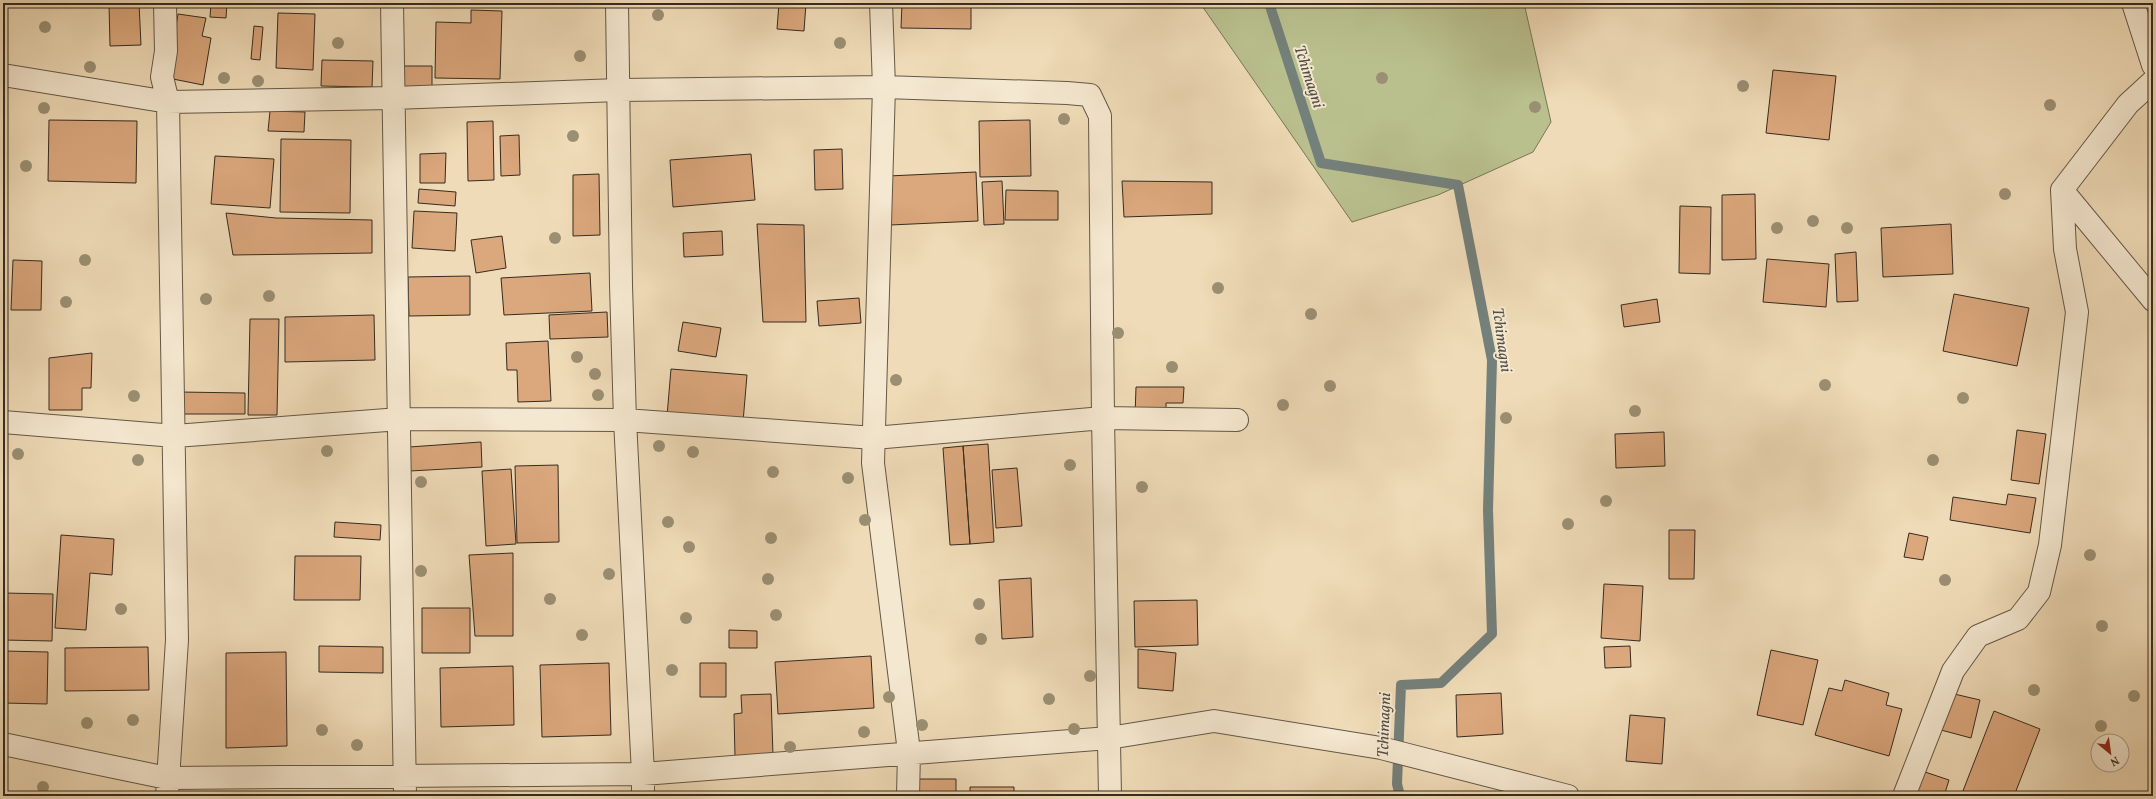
<svg xmlns="http://www.w3.org/2000/svg" width="2156" height="799" viewBox="0 0 2156 799" font-family="Vollkorn,serif">
	<style>
		.green { fill: #b9c08e; stroke: #787657 }
		.lines { fill: none; stroke-linecap: round; stroke-linejoin: round }
		.stream { stroke: #74807b; stroke-width: 10 }
		.building { fill: #dba77d; stroke: #362b20 }
		.minor-casing { stroke: #645746; stroke-width: 24 }
		.minor { stroke: #f5e8d0; stroke-width: 22 }
		.tree { fill: #9b8f73 }
		.labels { text-anchor: middle; dominant-baseline: central; stroke-width: 4; stroke-linejoin: round; paint-order: stroke }
		.water-label { font-size: 16px; font-style: italic; fill: #504e46; stroke: #f5e8d0 }
	</style>
	<rect width="100%" height="100%" fill="#efdbb7"/>
	<filter id="stains"><feTurbulence type="fractalNoise" baseFrequency=".005" numOctaves="4"/><feColorMatrix values="0 0 0 0 .2 0 0 0 0 .09 0 0 0 0 .02 0 0 0 .5 -.17"/></filter>
	<radialGradient id="worn" r=".72"><stop offset=".6" stop-color="#630" stop-opacity="0"/><stop offset="1" stop-color="#630" stop-opacity=".3"/></radialGradient>
	<path class="green" d="M1200 3H1524L1551 122 1533 152 1438 195 1352 222Z"/>
	<g class="lines">
		<path class="stream" d="M1269 3 1321 163 1458 185 1492 360 1488 510 1492 634 1441 683 1401 685 1397 784 1400 796"/>
	</g>
	<path class="building" d="M109 3H139L141 45 110 46Z
		M211 3H227L226 18 210 17Z
		M779 3H806L804 31 777 29Z
		M902 3H971V29L901 28Z
		M471 10 502 11 500 79 435 78 436 22 471 23Z
		M278 13 315 14 313 70 276 68Z
		M178 14 206 18 202 36 211 38 203 85 168 78Z
		M254 26 263 27 260 60 251 59Z
		M322 60 373 61 372 87 321 86Z
		M398 66H432V89H398Z
		M1773 70 1836 76 1829 140 1766 133Z
		M270 111 305 112 304 132 268 131Z
		M49 120 137 121 136 183 48 181Z
		M1030 120 1031 176 980 177 979 121Z
		M493 121 494 180 468 181 467 122Z
		M519 135 520 175 501 176 500 136Z
		M281 139 351 140 350 213 280 212Z
		M842 149 843 189 815 190 814 150Z
		M446 153 445 183H420V154Z
		M751 154 755 200 673 207 670 160Z
		M215 156 274 159 270 208 211 204Z
		M976 172 978 221 890 225 888 176Z
		M599 174 600 235 573 236V175Z
		M1002 181 1004 224 984 225 982 182Z
		M1122 181 1212 182V214L1124 217Z
		M419 189 456 192 455 206 418 203Z
		M1006 190 1058 191V220H1005Z
		M1755 194 1756 259 1722 260V195Z
		M1680 206 1711 207 1710 274 1679 273Z
		M414 211 457 213 455 251 412 248Z
		M226 213 276 218 372 220V253L233 255Z
		M757 224 804 225 806 322H763Z
		M1951 224 1953 274 1883 277 1881 228Z
		M722 231 723 255 684 257 683 233Z
		M502 236 506 268 476 273 471 240Z
		M1856 252 1858 301 1837 302 1835 254Z
		M1767 259 1829 264 1826 307 1763 302Z
		M13 260 42 261 41 310H11Z
		M590 273 592 311 504 315 501 278Z
		M470 276V315L409 316 408 277Z
		M1954 294 2029 308 2017 366 1943 351Z
		M859 298 861 323 819 326 817 301Z
		M1657 299 1660 322 1624 327 1621 305Z
		M607 312 608 337 550 339 549 315Z
		M374 315 375 360 285 362V317Z
		M250 319H279L277 415H248Z
		M683 322 721 328 716 357 678 351Z
		M548 341 551 401 518 402 517 370H507L506 343Z
		M92 353 91 388H82V410H49V358Z
		M671 369 747 375 743 422 667 416Z
		M1136 387H1184L1183 403H1166V416H1135Z
		M180 392 245 393V414H179Z
		M2017 430 2046 434 2039 484 2011 480Z
		M1664 432 1665 466 1616 468 1615 434Z
		M481 442 482 467 410 471 409 447Z
		M988 444 994 542 970 544 963 446Z
		M963 446 970 544 950 545 943 448Z
		M558 465 559 542 517 543 515 466Z
		M1017 468 1022 526 996 528 992 470Z
		M511 469 516 544 486 546 482 471Z
		M2008 494 2036 498 2030 533 1950 520 1953 497 2006 505Z
		M335 522 381 525 380 540 334 537Z
		M1669 530H1695L1694 579H1669Z
		M1909 533 1928 537 1923 560 1904 557Z
		M61 535 114 539 112 575 90 573 86 630 55 628Z
		M513 553V636H475L469 555Z
		M295 556H361L360 600H294Z
		M1031 578 1033 637 1002 639 999 580Z
		M1604 584 1643 586 1640 641 1601 638Z
		M3 593 53 594 52 641 3 640Z
		M1197 600 1198 645 1135 647 1134 601Z
		M422 608H470V653H422Z
		M729 630 757 631V648H729Z
		M319 646 383 647V673L319 672Z
		M1630 646 1631 667 1605 668 1604 647Z
		M148 647 149 690 65 691V648Z
		M1138 649 1176 653 1173 691 1138 688Z
		M1771 650 1818 660 1803 725 1757 715Z
		M3 651 48 652 47 704 3 703Z
		M286 652 287 746 226 748V653Z
		M871 656 874 708 778 714 775 662Z
		M609 663 611 735 542 737 540 665Z
		M700 663H726V697H700Z
		M513 666 514 725 441 727 440 668Z
		M1845 680 1889 693 1886 705 1902 709 1889 756 1815 735 1829 688 1842 691Z
		M1501 693 1503 734 1457 737 1456 695Z
		M1950 693 1980 700 1971 738 1941 730Z
		M771 694 773 756 735 757 734 714 742 713 741 695Z
		M1994 711 2040 729 2014 796H1961Z
		M1630 715 1665 718 1662 764 1626 761Z
		M1922 771 1949 780 1944 796H1929L1916 792Z
		M917 779H956V796H917Z
		M970 787H1014V796H970Z
		M850 793 872 794V796H850Z"/>
	<g class="lines">
		<defs>
			<path id="minor" d="M165 3 166 51 162 77 168 102 177 640 167 796
				M392 3 405 796
				M617 3 621 285 625 420 643 774V796
				M881 3 884 87 873 463 909 752 908 796
				M2133 3 2153 65
				M3 75 168 102 393 98 619 90 884 87 1067 93 1090 95 1100 116 1103 418 1110 796
				M2062 190 2153 300
				M3 422 175 436 400 419 625 420 874 438 1103 418 1237 420
				M3 744 167 778 643 774 1109 738 1214 721 1381 748 1568 796
				M1904 796 1953 671 1978 636 2018 619 2039 592 2050 545 2077 312 2065 249 2062 190 2128 104 2153 81"/>
		</defs>
		<use href="#minor" class="minor-casing"/>
		<use href="#minor" class="minor"/>
	</g>
	<g class="tree">
		<circle cx="658" cy="15" r="6"/>
		<circle cx="45" cy="27" r="6"/>
		<circle cx="338" cy="43" r="6"/>
		<circle cx="840" cy="43" r="6"/>
		<circle cx="580" cy="56" r="6"/>
		<circle cx="90" cy="67" r="6"/>
		<circle cx="224" cy="78" r="6"/>
		<circle cx="1382" cy="78" r="6"/>
		<circle cx="258" cy="81" r="6"/>
		<circle cx="1743" cy="86" r="6"/>
		<circle cx="2050" cy="105" r="6"/>
		<circle cx="1535" cy="107" r="6"/>
		<circle cx="44" cy="108" r="6"/>
		<circle cx="1064" cy="119" r="6"/>
		<circle cx="573" cy="136" r="6"/>
		<circle cx="26" cy="166" r="6"/>
		<circle cx="2005" cy="194" r="6"/>
		<circle cx="1813" cy="221" r="6"/>
		<circle cx="1777" cy="228" r="6"/>
		<circle cx="1847" cy="228" r="6"/>
		<circle cx="555" cy="238" r="6"/>
		<circle cx="85" cy="260" r="6"/>
		<circle cx="1218" cy="288" r="6"/>
		<circle cx="269" cy="296" r="6"/>
		<circle cx="206" cy="299" r="6"/>
		<circle cx="66" cy="302" r="6"/>
		<circle cx="1311" cy="314" r="6"/>
		<circle cx="1118" cy="333" r="6"/>
		<circle cx="577" cy="357" r="6"/>
		<circle cx="1172" cy="367" r="6"/>
		<circle cx="595" cy="374" r="6"/>
		<circle cx="896" cy="380" r="6"/>
		<circle cx="1825" cy="385" r="6"/>
		<circle cx="1330" cy="386" r="6"/>
		<circle cx="598" cy="395" r="6"/>
		<circle cx="134" cy="396" r="6"/>
		<circle cx="1963" cy="398" r="6"/>
		<circle cx="1283" cy="405" r="6"/>
		<circle cx="1635" cy="411" r="6"/>
		<circle cx="1506" cy="418" r="6"/>
		<circle cx="659" cy="446" r="6"/>
		<circle cx="327" cy="451" r="6"/>
		<circle cx="693" cy="452" r="6"/>
		<circle cx="18" cy="454" r="6"/>
		<circle cx="138" cy="460" r="6"/>
		<circle cx="1933" cy="460" r="6"/>
		<circle cx="1070" cy="465" r="6"/>
		<circle cx="773" cy="472" r="6"/>
		<circle cx="848" cy="478" r="6"/>
		<circle cx="421" cy="482" r="6"/>
		<circle cx="1142" cy="487" r="6"/>
		<circle cx="1606" cy="501" r="6"/>
		<circle cx="865" cy="520" r="6"/>
		<circle cx="668" cy="522" r="6"/>
		<circle cx="1568" cy="524" r="6"/>
		<circle cx="771" cy="538" r="6"/>
		<circle cx="689" cy="547" r="6"/>
		<circle cx="2090" cy="555" r="6"/>
		<circle cx="421" cy="571" r="6"/>
		<circle cx="609" cy="574" r="6"/>
		<circle cx="768" cy="579" r="6"/>
		<circle cx="1945" cy="580" r="6"/>
		<circle cx="550" cy="599" r="6"/>
		<circle cx="979" cy="604" r="6"/>
		<circle cx="121" cy="609" r="6"/>
		<circle cx="776" cy="615" r="6"/>
		<circle cx="686" cy="618" r="6"/>
		<circle cx="2102" cy="626" r="6"/>
		<circle cx="582" cy="635" r="6"/>
		<circle cx="981" cy="639" r="6"/>
		<circle cx="672" cy="670" r="6"/>
		<circle cx="1090" cy="676" r="6"/>
		<circle cx="2034" cy="690" r="6"/>
		<circle cx="2134" cy="696" r="6"/>
		<circle cx="889" cy="697" r="6"/>
		<circle cx="1049" cy="699" r="6"/>
		<circle cx="133" cy="720" r="6"/>
		<circle cx="87" cy="723" r="6"/>
		<circle cx="922" cy="725" r="6"/>
		<circle cx="2101" cy="726" r="6"/>
		<circle cx="1074" cy="729" r="6"/>
		<circle cx="322" cy="730" r="6"/>
		<circle cx="864" cy="732" r="6"/>
		<circle cx="357" cy="745" r="6"/>
		<circle cx="790" cy="747" r="6"/>
		<circle cx="43" cy="787" r="6"/>
	</g>
	<g class="labels">
		<g class="water-label">
			<text transform="translate(1308 77) rotate(72)">Tchimagni</text>
			<text transform="translate(1501 340) rotate(82)">Tchimagni</text>
			<text transform="translate(1385 725) rotate(-88)">Tchimagni</text>
		</g>
	</g>
	<rect width="2156" height="799" fill="none" stroke="#efdbb7" stroke-width="16"/>
	<rect x="4" y="4" width="2148" height="791" fill="none" stroke="#362b20" stroke-width="2"/>
	<rect x="8" y="8" width="2140" height="783" fill="none" stroke="#362b20"/>
	<g transform="translate(2110 753) rotate(151)"><circle r="19" fill="#f5e8d0" stroke="#a99c8a"/>
	<path d="M0-3L7 15L0 10L-7 15Z" fill="#8f2418"/>
	<text y="-6" font-size="11" font-weight="bold" text-anchor="middle" fill="#362b20">N</text>
	</g>
	<rect width="100%" height="100%" filter="url(#stains)"/>
	<rect width="100%" height="100%" fill="url(#worn)"/>
</svg>
